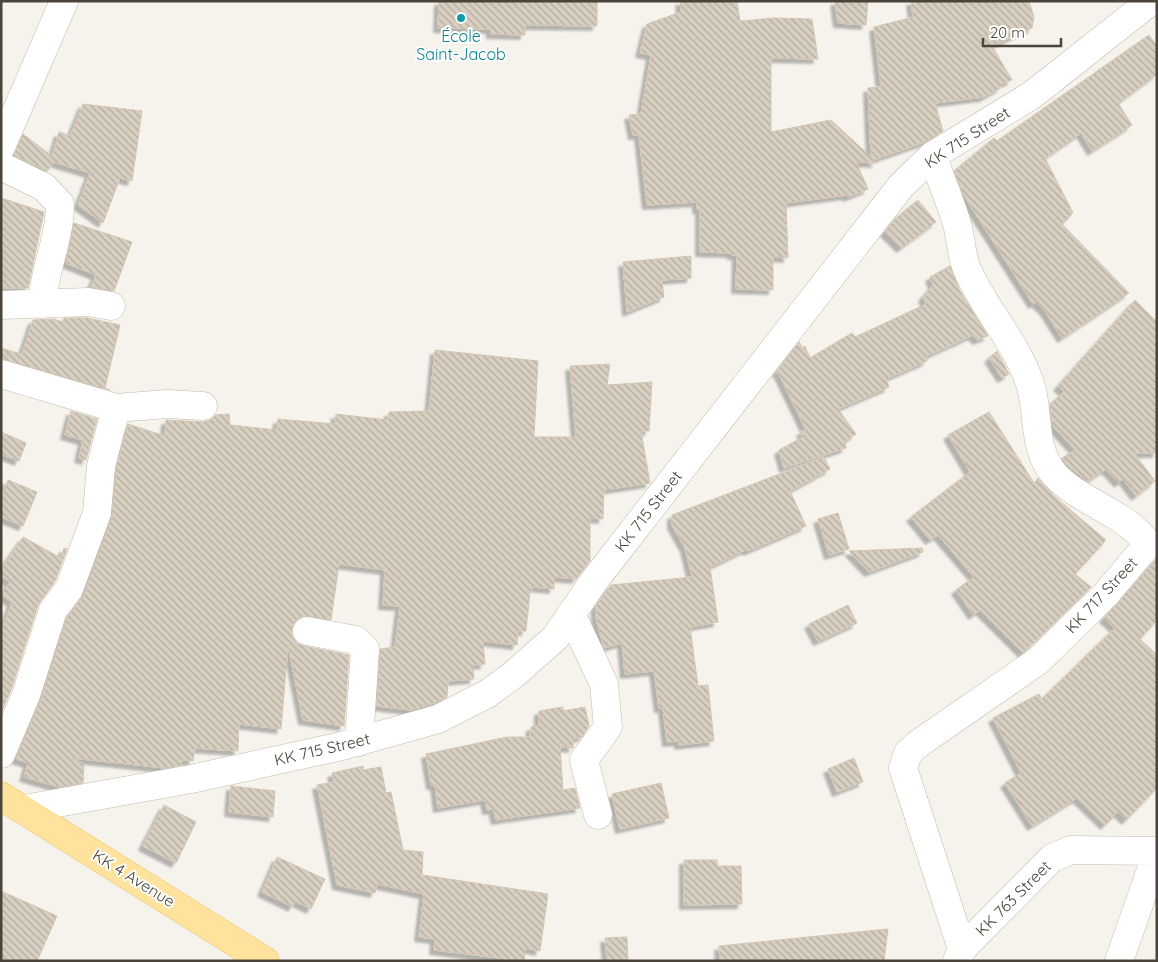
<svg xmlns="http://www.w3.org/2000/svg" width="1158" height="962" viewBox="0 0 1158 962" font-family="Quicksand,sans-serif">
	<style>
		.building { fill: url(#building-back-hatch); stroke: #d3c7b4; filter: url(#shadow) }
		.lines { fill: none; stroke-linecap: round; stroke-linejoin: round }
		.minor-casing { stroke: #c2bbae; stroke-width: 29 }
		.major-casing { stroke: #e6c16a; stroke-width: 29 }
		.minor { stroke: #fff; stroke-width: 28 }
		.major { stroke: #ffe39c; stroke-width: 28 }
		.culture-dot { fill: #0f9aa8; stroke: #fff; stroke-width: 2 }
		.labels { text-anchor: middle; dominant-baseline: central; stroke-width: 4; stroke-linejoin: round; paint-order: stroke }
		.culture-label { font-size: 16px; fill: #0d838f; stroke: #fff }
		.street-label { font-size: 16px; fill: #4b4439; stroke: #fff }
	</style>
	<defs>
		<pattern id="building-back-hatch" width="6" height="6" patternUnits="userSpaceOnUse" patternTransform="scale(1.25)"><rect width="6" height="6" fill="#d8cfc1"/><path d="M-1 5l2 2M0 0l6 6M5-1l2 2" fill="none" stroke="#b1aa9e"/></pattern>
		<filter id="shadow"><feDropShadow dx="-4.5" dy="4.5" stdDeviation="1" flood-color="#0004"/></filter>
	</defs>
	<rect width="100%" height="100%" fill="#f6f3ec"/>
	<path class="building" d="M439 1H597V26L525 25V35L491 34V29L438 28Z
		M680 1H737L740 21 775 18 812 19 818 59 771 58V132L831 120 871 157 868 88 881 87 874 27 913 17 911 1H1029L1034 17 1032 28 992 46 1012 80 1002 84 1000 88 984 97 935 103 943 131 925 142 873 160 877 163 856 162 868 189 848 197 847 195 786 203 788 258 773 257V290L736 289 737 255H732V253L700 252V209H697V202L647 205 639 135H633L629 115 641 114 651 55 640 53 647 24 681 12Z
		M835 1H868L866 25 838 23Z
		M1149 35 1157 46V74L1118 103 1132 125 1092 151 1081 133 1045 158 1073 213 1062 224 1129 293 1062 338 1045 311 1036 302 1033 304 963 194 954 171 994 138 997 141Z
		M83 104 142 111 132 181 120 178 103 223 78 205 90 173 54 162 47 171 14 155 23 134 52 156 59 132 70 136Z
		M1 198 44 212 28 288H1Z
		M918 200 936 222 901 248 885 232 895 219Z
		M74 223 132 242 114 291 91 287 96 275 66 263Z
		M691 256V278L662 280 664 297 627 312 623 262Z
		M950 266 960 291 988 336 977 340 973 335 927 356V361L886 379 889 387 838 409 856 434 845 441 846 448 784 468 779 450 803 437 801 431 806 430 778 372 776 373 799 342 803 348 805 346 810 358 852 333 855 337 926 304 923 297 933 285 930 277Z
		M1135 300 1157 322V453H1134L1155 481 1136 496 1123 479 1119 483 1106 469 1087 481 1067 465 1062 458 1075 450 1052 425 1050 404 1064 392 1058 386Z
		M64 318H87L120 325 105 388 110 390 1 359V348L21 354 22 353 33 320 53 319 63 322Z
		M435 350 538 361 534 437H576L570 366 610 364 607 385 652 382 649 431H641L650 483 604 490 603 519 590 518V561L576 579 554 577V589L532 587V592H530L526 631H518L517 645 483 641 485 664 473 665 474 679 448 681 447 697 432 704 411 710 377 706 380 649 395 647 400 606 383 605 385 570 339 564 331 620 302 616 295 621 292 629V636L297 643 304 646 349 655 344 726 303 720 288 645 281 729 239 724 238 751 195 748 193 761 182 760 181 765 165 768 72 758 84 764 83 783 59 787 24 777 28 763 16 759 41 700 67 617 84 595 112 518 116 469 128 424 165 436 166 420 203 422 210 420 216 415 229 414 230 425 277 430 278 419 335 424 336 414 388 420 389 412 429 411Z
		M997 351 1009 374 1002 378 989 358Z
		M71 411 97 419 86 460 79 458 83 440 65 435Z
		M989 412 1034 483 1038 478 1054 496 1106 540 1075 574 1091 587 1023 653 980 610 973 615 956 590 974 577 938 535 930 540 911 517 970 472 948 435Z
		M1 432 26 443 19 461 1 454Z
		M824 457 830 469 790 491 806 526 748 551 747 549 710 567 718 622 690 627 698 686 708 685 714 741 679 745V741L667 742 663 708H659L654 671 625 674 622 643 604 648 596 618V606L611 585 692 577 685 548 672 525V515Z
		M8 480 37 492 23 526 1 517V497Z
		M838 513 849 549 829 555 818 519Z
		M23 537 61 558 64 548 67 549 55 581 38 605 11 690 1 713V631L12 602 1 595 10 582 1 576V570Z
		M922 548 923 552 869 572 849 551Z
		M1157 558V620L1140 639 1157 655V788L1126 820 1118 812 1105 825 1077 798 1032 826 1005 783 1021 773 993 718 1039 694 1042 699 1115 628 1104 618Z
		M848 605 857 623 818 641 809 624Z
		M563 707V711L585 707 589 726 582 737 573 739V748L560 747 563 790 575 788 580 808 496 820 493 809 487 810 485 800 438 808 435 785H431L426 754 507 737H530L531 727 539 726V711Z
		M854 758 863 782 837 792 828 769Z
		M363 766V770L381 767 386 793 391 792 403 850 423 852 422 875 548 894 540 951 526 948 524 961 434 950 435 939 419 937 424 894 377 884 375 893 337 885 317 785 334 782 332 773Z
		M661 783 669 818 620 829 612 794Z
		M231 786 275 791 273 817 229 812Z
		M164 805 196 822 176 863 143 846Z
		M277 857 325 879 311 909 295 901 293 907 262 892Z
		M684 860H717V866H741L742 904 684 905Z
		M1 891 57 916 37 961H10L1 957Z
		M888 929 884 961H720L719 946Z
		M627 937 628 961H607L605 938Z"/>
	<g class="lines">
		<defs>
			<path id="minor" d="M1 147 64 1
				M932 156C941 179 950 201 957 224 961 238 961 255 967 269 983 307 1013 338 1028 378 1041 409 1030 447 1055 475 1080 502 1121 511 1144 539V549L1106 594 1038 661 918 744 908 753 903 768 962 949 957 961
				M1 166 44 187 60 204C60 239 44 270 42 304
				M1 305 88 302 111 306
				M1 374 116 408 167 404 203 406
				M571 614 604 684 608 727 584 760 598 815
				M307 631 356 640 365 649 359 742
				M1 754 26 695 53 610 69 589 97 513 101 466 116 408
				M24 809 191 779 342 746 438 719 487 694 513 675 555 638 594 581 901 186 932 156 1032 95 1151 1
				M962 949 1052 858 1071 850 1157 851
				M1119 961 1157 853"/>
			<path id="major" d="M1 796 265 961"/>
		</defs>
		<use href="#minor" class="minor-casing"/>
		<use href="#major" class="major-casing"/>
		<use href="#minor" class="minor"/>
		<use href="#major" class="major"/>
	</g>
	<circle class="culture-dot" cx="461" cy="18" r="5"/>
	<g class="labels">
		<g class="culture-label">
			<text x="461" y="36">École<tspan x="461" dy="18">Saint-Jacob</tspan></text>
		</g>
		<g class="street-label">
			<text transform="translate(967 137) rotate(-33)">KK 715 Street</text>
			<text transform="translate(648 511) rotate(-52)">KK 715 Street</text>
			<text transform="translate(1101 595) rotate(-47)">KK 717 Street</text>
			<text transform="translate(322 749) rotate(-13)">KK 715 Street</text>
			<text transform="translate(134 878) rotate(32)">KK 4 Avenue</text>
			<text transform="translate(1013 898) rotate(-45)">KK 763 Street</text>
		</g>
	</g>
	<rect width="1158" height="962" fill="none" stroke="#4b4439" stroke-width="5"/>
	<path d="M983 38v8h78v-8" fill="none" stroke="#4b4439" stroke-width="2.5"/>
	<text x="990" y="38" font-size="15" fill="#4b4439" stroke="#ffffff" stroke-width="4" paint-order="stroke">20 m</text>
</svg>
